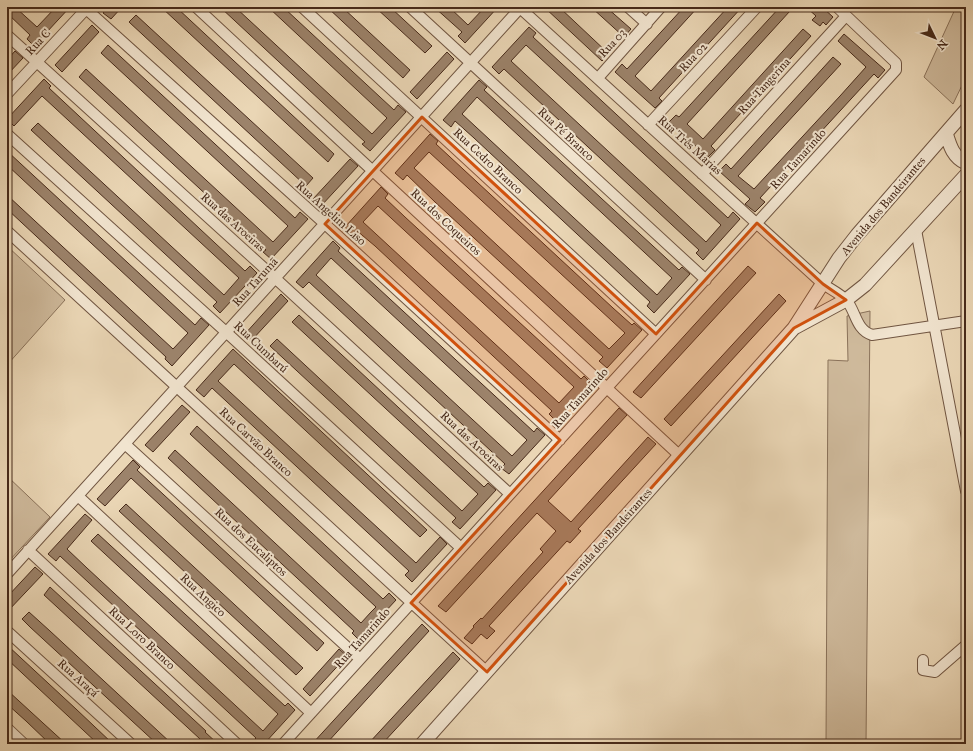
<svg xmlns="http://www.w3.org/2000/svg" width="973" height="751" viewBox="0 0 973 751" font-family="'IM FELL Great Primer',serif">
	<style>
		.green { fill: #ceb99b; stroke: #8a725a }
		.building { fill: #9c836b; stroke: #472a1a; fill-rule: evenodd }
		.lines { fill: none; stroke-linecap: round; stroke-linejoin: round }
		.minor-casing { stroke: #705541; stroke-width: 12 }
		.tertiary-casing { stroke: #705541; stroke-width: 15 }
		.minor { stroke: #f1e4cf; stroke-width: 10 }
		.tertiary { stroke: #f1e4cf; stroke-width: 13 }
		.marked { fill: #d0520e; fill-opacity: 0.2; stroke: #d0520e; stroke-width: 3; stroke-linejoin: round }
		.labels { text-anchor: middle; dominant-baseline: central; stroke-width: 4; stroke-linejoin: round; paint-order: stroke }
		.street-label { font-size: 12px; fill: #472a1a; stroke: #f1e4cf }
	</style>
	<rect width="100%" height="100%" fill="#ead6b5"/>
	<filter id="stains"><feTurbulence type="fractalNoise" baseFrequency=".005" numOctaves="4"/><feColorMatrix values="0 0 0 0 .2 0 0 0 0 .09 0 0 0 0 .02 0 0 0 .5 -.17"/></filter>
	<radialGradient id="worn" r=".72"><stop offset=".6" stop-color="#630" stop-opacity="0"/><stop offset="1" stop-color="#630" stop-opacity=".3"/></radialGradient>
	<path class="green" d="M956 7H966V77L953 104 924 77Z
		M7 246 65 300 7 365Z
		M870 311 866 744H826L828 360 848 361 847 316Z
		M7 476 50 517 7 563Z"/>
	<path class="building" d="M7 7H15L37 27 56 7H70L34 46 27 39 30 35 7 13Z
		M108 7H122L111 19 103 13Z
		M161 7H176L334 154 328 162Z
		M220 7H235L372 134 387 118 268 7H283L394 110 398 105 406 112 370 151 362 144 365 142Z
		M327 7H342L410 70 403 78Z
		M375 7H390L432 46 425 53Z
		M434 7H449L468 25 485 7H498L465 43 458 36 462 32Z
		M544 7H559L609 54 602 61Z
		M591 7H606L631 29 624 37Z
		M684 7H698L635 76 651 91 728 7H742L659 98 662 101 655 108 615 72 622 64 627 69Z
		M780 7H786L790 11 687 124 703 139 803 29 811 36 711 146 715 150 708 157 669 122 676 115 679 117Z
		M806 7H822L833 17 826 25 823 22 820 26 812 20 816 16Z
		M136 15 313 178 306 186 129 22Z
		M92 25 99 32 62 72 55 65Z
		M529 27 536 33 533 37 728 218 733 212 740 219 703 260 696 253 699 250 504 69 499 74 492 67ZM526 45 721 225 706 242 511 61Z
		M844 34 885 70 878 78 874 74 760 198 765 202 755 212 745 204 750 199 719 171 726 164 731 169 833 57 841 64 738 176 754 189 840 96 866 67 838 41Z
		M108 45 295 218 300 212 308 219 271 259 263 252 266 250 79 77 86 69 273 242 288 226 101 53Z
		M15 51 23 58 7 75V60Z
		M447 52 454 59 417 99 410 92Z
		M44 79 51 86 49 88 245 271 250 266 257 273 220 313 213 306 217 302 31 130 38 123 224 295 239 278 42 96 14 126 7 119Z
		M479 80 487 87 484 90 679 270 682 267 690 274 654 313 647 306 650 302 474 138 455 121 451 127 443 120ZM477 97 672 278 657 295 462 114Z
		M430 134 438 141 436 144 613 308 632 325 634 323 642 330 607 368 599 361 603 357 435 202 407 175 403 180 395 173ZM429 152 625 333 609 349 414 168Z
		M7 151 195 325 201 318 209 325 172 366 165 359 166 357 7 209V195L173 349 188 333 7 165Z
		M350 159 358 166 321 206 313 199Z
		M381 187 388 194 385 198 405 217 581 379 584 376 591 383 556 421 549 414 552 411 375 246 356 230 352 234 345 227ZM378 206 574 387 559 403 363 222Z
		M333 241 340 248 338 251 534 432 537 428 545 435 509 474 501 468 505 464 309 282 303 288 296 282ZM331 258 527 440 512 456 316 275Z
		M748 266 756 273 641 398 633 392Z
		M281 294 288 301 251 341 244 335Z
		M779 294 786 301 671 426 664 419Z
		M299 315 484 487 488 483 496 490 460 529 452 522 456 518 270 346 277 339 462 511 478 494 292 322Z
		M233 349 427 530 420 537 234 364 218 381 416 563 440 537 447 544 412 582 405 575 409 571 212 388 204 397 196 390Z
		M182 405 190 412 153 452 145 445Z
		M619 408 627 415 548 501 571 522 648 437 656 444 578 529 581 531 570 543 567 541 489 626 495 631 487 639 481 634 472 644 464 638 474 627 473 626 481 618 482 619 543 552 540 549 556 531 537 513 446 612 438 606Z
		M197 426 383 599 389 593 396 600 359 640 352 633 354 631 168 458 175 450 361 623 371 612 376 607 190 434Z
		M133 460 140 467 137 470 324 643 317 651 131 478 105 506 97 499Z
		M126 504 303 668 296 675 119 511Z
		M85 514 92 520 67 549 87 568 263 731 278 714 91 541 98 534 285 706 288 703 295 710 264 744H250L256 738 60 556 56 561 48 554Z
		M35 567 43 574 7 612V597Z
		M50 587 206 731 205 732 218 744H196L200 739 44 595Z
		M29 612 50 631 172 744H157L30 627 22 619Z
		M422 624 429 631 326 744H312Z
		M7 645 76 709 113 744H98L7 659Z
		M339 649 347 656 310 696 303 689Z
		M453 652 460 659 431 691 382 744H368Z
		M7 690 43 723 66 744H50L26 721 7 704Z"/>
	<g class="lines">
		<defs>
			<path id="minor" d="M84 7 325 224 560 440
				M196 7 679 455
				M302 7 656 334
				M410 7 706 280
				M519 7 823 284C830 289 841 294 847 301 856 312 856 330 872 335L966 321
				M628 7 647 24
				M7 35 275 278 510 494
				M598 78 661 7
				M7 94 88 7
				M648 125 757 7
				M7 134 226 332 461 548
				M702 174 846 16
				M916 230 966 491
				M7 231 487 672
				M125 444 360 659
				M78 496 311 713
				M28 550 237 744
				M7 574 521 7
				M7 631 131 744
				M923 660V670L935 672 966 645
				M7 728 24 744
				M283 744 896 70V63L837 7"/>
			<path id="tertiary" d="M946 133C950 146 953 157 966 163
				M796 327 846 300 865 285 966 175
				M422 744 794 328 839 258 857 235 966 110"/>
		</defs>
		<use href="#minor" class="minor-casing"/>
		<use href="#tertiary" class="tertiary-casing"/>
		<use href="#minor" class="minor"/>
		<use href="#tertiary" class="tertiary"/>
	</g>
	<path class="marked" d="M422 117 656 334 757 223 823 284 846 300 794 328 487 672 411 603 560 440 325 224Z"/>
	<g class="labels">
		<g class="street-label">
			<text transform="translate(38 42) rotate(-47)">Rua C</text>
			<text transform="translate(612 43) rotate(-48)">Rua 03</text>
			<text transform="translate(693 57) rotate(-47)">Rua 02</text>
			<text transform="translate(764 86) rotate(-48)">Rua Tangerina</text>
			<text transform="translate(566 134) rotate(43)">Rua Pé Branco</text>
			<text transform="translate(690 145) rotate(42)">Rua Três Marias</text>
			<text transform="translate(798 159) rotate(-48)">Rua Tamarindo</text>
			<text transform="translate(488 161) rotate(43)">Rua Cedro Branco</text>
			<text transform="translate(883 206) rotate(-50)">Avenida dos Bandeirantes</text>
			<text transform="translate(331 213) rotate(42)">Rua Angelim Liso</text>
			<text transform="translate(233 222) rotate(42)">Rua das Aroeiras</text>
			<text transform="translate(446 222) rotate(43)">Rua dos Coqueiros</text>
			<text transform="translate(255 282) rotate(-48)">Rua Tarumã</text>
			<text transform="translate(261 347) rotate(43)">Rua Cumbarú</text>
			<text transform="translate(580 398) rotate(-48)">Rua Tamarindo</text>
			<text transform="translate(472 441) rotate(43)">Rua das Aroeiras</text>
			<text transform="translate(256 442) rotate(43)">Rua Carvão Branco</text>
			<text transform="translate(608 536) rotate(-48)">Avenida dos Bandeirantes</text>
			<text transform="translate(251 542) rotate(43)">Rua dos Eucaliptos</text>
			<text transform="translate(203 595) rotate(43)">Rua Angico</text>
			<text transform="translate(142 638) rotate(43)">Rua Loro Branco</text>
			<text transform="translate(362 638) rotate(-48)">Rua Tamarindo</text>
			<text transform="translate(78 678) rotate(42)">Rua Araçá</text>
		</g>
	</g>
	<rect width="973" height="751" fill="none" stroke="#ead6b5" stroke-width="24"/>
	<rect x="8" y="8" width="957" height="735" fill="none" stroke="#472a1a" stroke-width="2"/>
	<rect x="12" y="12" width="949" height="727" fill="none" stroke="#472a1a"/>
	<g transform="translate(935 38) rotate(133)" stroke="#f1e4cf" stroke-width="3" paint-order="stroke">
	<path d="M0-3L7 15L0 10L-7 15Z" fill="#472a1a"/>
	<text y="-6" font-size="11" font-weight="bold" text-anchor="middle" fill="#472a1a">N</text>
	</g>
	<rect width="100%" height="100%" filter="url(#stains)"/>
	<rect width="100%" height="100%" fill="url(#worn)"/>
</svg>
